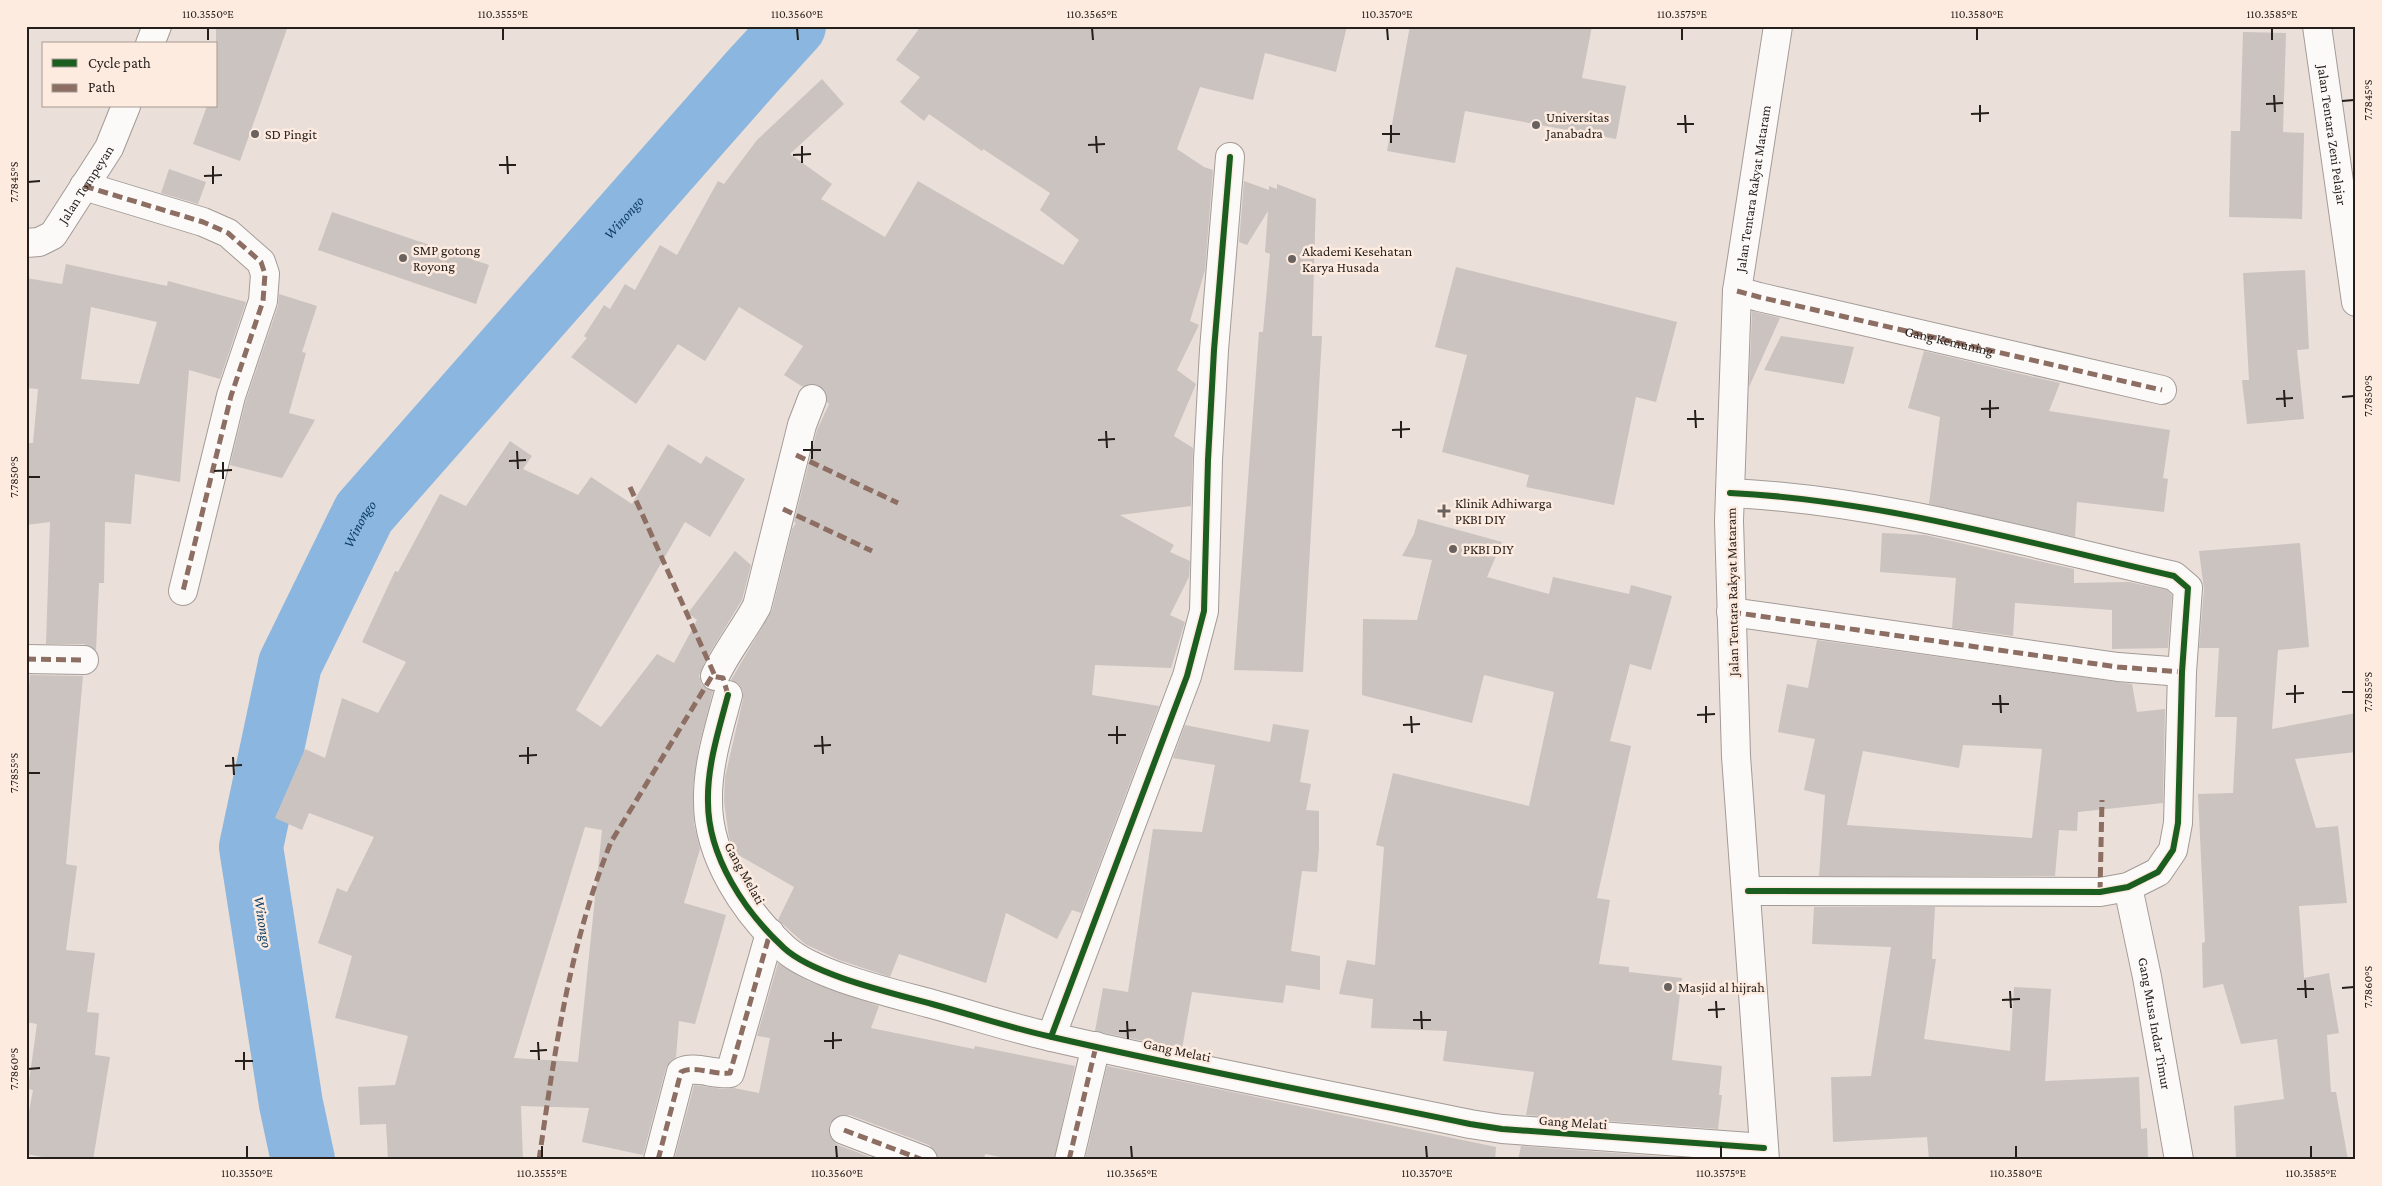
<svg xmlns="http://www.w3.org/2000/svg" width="2382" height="1186" viewBox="0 0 2382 1186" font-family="'Crimson Pro',serif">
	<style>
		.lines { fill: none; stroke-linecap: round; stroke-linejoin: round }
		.river { stroke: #8bb6df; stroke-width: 64 }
		.building { fill: #cbc3bf; fill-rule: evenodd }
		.minor-casing { stroke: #a39b96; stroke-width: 30 }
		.tertiary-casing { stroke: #a39b96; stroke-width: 30 }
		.minor { stroke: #fcfaf9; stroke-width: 28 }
		.tertiary { stroke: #fcfaf9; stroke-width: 28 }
		.quiet { stroke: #8d6e63; stroke-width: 5; stroke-dasharray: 10 5; stroke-linecap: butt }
		.cycleway-casing { stroke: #fdebe0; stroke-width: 9 }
		.cycleway { stroke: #1b5e20; stroke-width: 6 }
		.ticks { fill: none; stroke: #251f1b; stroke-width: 2 }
		.poi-dot { fill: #6a625e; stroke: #fdebe0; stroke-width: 2 }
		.labels { text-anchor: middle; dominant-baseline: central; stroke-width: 5; stroke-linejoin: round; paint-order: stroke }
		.poi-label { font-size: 14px; fill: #251f1b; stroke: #fdebe0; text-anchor: start }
		.street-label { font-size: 14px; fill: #251f1b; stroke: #fdebe0 }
		.water-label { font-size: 15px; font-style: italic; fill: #0e4068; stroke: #fdebe0 }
		.neatline { fill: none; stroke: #251f1b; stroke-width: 2 }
		.ticks-label { font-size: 12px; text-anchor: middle; fill: #251f1b }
	</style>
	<rect width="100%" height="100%" fill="#eadfd9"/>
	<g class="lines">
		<path class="river" id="s1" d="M303 1160 291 1104 251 847 290 664 364 513 751 73 794 26"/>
	</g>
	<path class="building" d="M216 26H288L240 161 193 144 207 106H216Z
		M921 26H1347L1336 72 1265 53 1253 100 1200 87 1177 149 1204 167 1213 170 1205 270 1190 321 1199 325 1177 370 1196 384 1174 436 1193 448 1191 506 1120 515 1174 545 1170 552 1190 561 1189 577 1170 615 1185 622 1171 668 1095 665 1092 695 1159 706 1081 913 1072 910 1057 939 1006 913 986 983 899 954 890 977 839 960 805 944 778 920 794 887 735 853 729 838 724 801 725 777 743 699V691L739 684 731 680 772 610 792 529 796 523 794 522 817 430 829 404 827 402 824 390 818 385 810 384 803 387 784 375 803 346 739 307 705 361 678 344 636 404 571 357 587 338 584 336 604 305 610 309 625 284 635 290 660 245 677 255 718 181 724 184 757 140 822 79 844 104 790 154 832 184 821 199 885 237 918 181 1063 265 1079 240 1040 210 1050 193 983 149 982 151 929 114 924 121 900 102 920 77 896 60Z
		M1410 26H1592L1582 78 1626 86 1616 139 1465 111 1455 163 1387 151Z
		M2243 32 2286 33 2283 132 2304 133 2302 219 2229 217 2231 131H2240Z
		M169 169 206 182 198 204 161 193Z
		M1244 181 1269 190V186L1277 189V184L1316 199 1312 336H1322L1303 672 1234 670 1259 332H1263L1270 254 1265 252 1268 211 1247 245 1239 242Z
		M332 212 489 265 476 304 318 250Z
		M66 264 167 286 168 281 246 302 220 379 189 370 180 482 135 474 131 524 105 522 104 583H99L96 651 84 644H46L50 522 26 525 29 443H33L38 389 26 388V278L62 284ZM91 307 157 322 139 384 81 379Z
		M1456 267 1677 322 1656 402 1636 397 1614 505 1526 487 1529 475 1442 452 1467 355 1435 347Z
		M2305 270 2309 349 2297 350 2304 419 2247 424 2242 380H2249L2243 273Z
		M279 294 317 306 302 352 306 353 289 413 315 420 282 478 230 465 246 400 278 306Z
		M1752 311 1780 318 1749 387 1752 312Z
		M1781 336 1854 347 1844 384 1764 370Z
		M1924 351 2060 383 2049 411 2170 430 2163 478 2168 479 2164 512 2077 502 2075 537 1929 504 1940 417 1908 408Z
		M510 441 532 456 523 469 578 495 591 477 632 504 668 444 701 464 706 456 745 479 710 537 685 522 576 710 601 727 657 654 674 663 697 620 688 613 735 551 751 565 742 600 706 659 699 676 702 685 713 691 699 745 693 787 694 824 700 849 684 903 726 915 695 1024 679 1021 676 1057 670 1061 666 1068 643 1155 582 1142 589 1108 521 1106 523 1160H388L386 1124 360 1125 358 1087 395 1085 408 1036 335 1018 352 956 318 943 337 888 347 892 374 837 309 813 302 830 275 818 305 749 325 758 342 698 378 713 406 662 362 642 395 571 398 572 440 494 466 506ZM585 827 602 830 578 1062 514 1058Z
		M1418 519 1502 542 1487 577 1549 594 1553 577 1629 594 1631 585 1672 596 1651 670 1630 664 1610 741 1631 746 1597 898 1610 900 1599 964 1629 967V972L1682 978 1672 1060 1722 1066 1719 1095H1722L1718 1129 1526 1115 1534 1072 1443 1061 1447 1031 1371 1028 1373 999 1339 994 1347 960 1375 965 1384 847 1376 845 1393 773 1529 806 1554 692 1484 675 1472 723 1362 695 1363 619 1417 620 1432 560 1402 556 1414 534Z
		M1882 533 1925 535 2074 569V583L2129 582 2167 590 2172 595 2168 648 2112 649V610L2015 603 2013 636 1952 628 1956 578 1880 572Z
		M2300 543 2309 647 2278 650 2272 729 2356 713V752L2295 759 2316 828 2338 826 2347 903 2299 906 2304 978 2329 973 2339 1033 2327 1035 2331 1092H2336L2348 1160H2236L2234 1106 2284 1099 2277 1039 2241 1044 2223 984 2203 988 2202 943 2205 942 2198 794 2233 793 2237 717H2215L2219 648H2199L2204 589 2199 551Z
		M1817 640 2132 684 2137 712 2165 709 2163 803 2078 812 2077 831 2059 830 2055 876H1819L1825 795 1804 790 1815 739 1778 732 1787 684 1808 688ZM1963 745 2042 749 2032 838 1847 825 1863 751 1959 768Z
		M30 675 83 676 66 864 77 866 66 950 95 953 87 1012 99 1013 95 1055 110 1057 93 1160H59L26 1154V1128L33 1090 28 1089 37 1024 26 1022V723Z
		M1273 724 1309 730 1300 782 1311 784 1306 810 1319 811V849L1317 872 1302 871 1291 951 1320 956V990L1286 985 1283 1003 1192 992 1182 1049 1095 1031 1103 988 1128 992 1153 829 1202 832 1215 765 1173 758 1185 725 1270 742Z
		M1814 907H1935L1932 959H1936L1924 1039 2010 1051 2014 987 2051 989 2045 1081 2139 1077 2141 1129 2147 1128 2148 1160H1929L1927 1137 1833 1142 1831 1077 1871 1076 1891 947 1812 944Z
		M778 963 808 981 879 1006 871 1028 974 1049 975 1046 1075 1066 1054 1160H1016L985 1154 984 1160H938L935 1151 929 1145 850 1115H842L835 1118 830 1124 829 1132 832 1139 838 1145 878 1160H674L694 1085 723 1089 734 1088 759 1093 770 1038 757 1036Z
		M1107 1066 1496 1147 1495 1160H1085Z
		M1521 1146 1710 1160H1518Z"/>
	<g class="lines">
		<defs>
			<g id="minor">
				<path id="s2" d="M2317 26 2356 302"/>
				<path d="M150 44 157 26"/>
				<path d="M84 186 203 222 228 233 261 262 265 274 263 301 231 396 183 591"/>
				<path id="s3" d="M26 243 39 242 53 235 109 148 126 106"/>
				<path d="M1737 291 1759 297 2162 390"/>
				<path d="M1730 493C1881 500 2028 543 2174 576L2188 588 2182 672 2178 823 2173 850 2158 872 2128 887 2100 892 1748 891"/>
				<path d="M1731 612 2118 667 2182 672"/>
				<path d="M26 659 84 660"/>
				<path d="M715 676C727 651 744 630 757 606L802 425 812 399"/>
				<path d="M728 695C719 729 707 766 708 802 708 857 745 912 784 948 813 975 892 993 932 1004 972 1015 1011 1028 1052 1037 1190 1069 1331 1095 1470 1124L1502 1129 1764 1148"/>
				<path id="s4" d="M2128 887 2147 977 2179 1160"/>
				<path d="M1051 1037 1187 676 1204 611 1208 460 1214 350 1230 157"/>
				<path d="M844 1130 923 1160"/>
				<path d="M658 1160 681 1072C694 1065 714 1075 730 1073L770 933"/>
				<path d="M1069 1160 1096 1046"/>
			</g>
			<g id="tertiary">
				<path id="s5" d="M1765 1160 1736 756 1729 521 1737 291 1778 26"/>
			</g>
		</defs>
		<use href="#minor" class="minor-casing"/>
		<use href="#tertiary" class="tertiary-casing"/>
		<use href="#minor" class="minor"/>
		<use href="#tertiary" class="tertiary"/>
		<g class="quiet">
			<path d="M84 186 203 222 228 233 261 262 265 274 263 301 231 396 183 591"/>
			<path id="s6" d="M1737 291 1759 297 2162 390"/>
			<path d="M796 455 898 503"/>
			<path d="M630 487 715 676"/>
			<path d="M783 509 872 551"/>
			<path d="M1731 612 2118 667 2182 672"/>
			<path d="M26 659 84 660"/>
			<path d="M2100 892 2102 800"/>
			<path d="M844 1130 923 1160"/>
			<path d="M539 1160C555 1050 569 946 611 842L712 676 723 678 728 695"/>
			<path d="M658 1160 681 1072C694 1065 714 1075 730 1073L770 933"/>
			<path d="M1069 1160 1096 1046"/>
		</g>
		<defs>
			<path id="cycleway" d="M1730 493C1881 500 2028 543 2174 576L2188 588 2182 672 2178 823 2173 850 2158 872 2128 887 2100 892 1748 891
				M728 695C719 729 707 766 708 802 708 857 745 912 784 948 813 975 892 993 932 1004 972 1015 1011 1028 1052 1037 1190 1069 1331 1095 1470 1124L1502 1129 1764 1148
				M1051 1037 1187 676 1204 611 1208 460 1214 350 1230 157"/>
		</defs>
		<use href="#cycleway" class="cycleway-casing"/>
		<use href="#cycleway" class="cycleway"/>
	</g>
	<path class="ticks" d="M208 28V40M503 28V40M797 28 798 40M1092 28 1093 40M1387 28 1388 40M1682 28V40M1977 28V40M2272 28V40M2274 95 2275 112M2342 101 2354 100M2266 104 2283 103M1980 105V122M1971 114 1989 113M1685 115 1686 133M1677 124H1694M1391 125V143M1382 134H1400M1096 136 1097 153M1088 145 1105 144M802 146V163M793 155 811 154M507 156 508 174M499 165H516M213 166V184M204 176 222 175M28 182 40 181M2284 390 2285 407M2342 397 2354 396M2276 399 2293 398M1990 400V418M1981 409 1999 408M1695 410 1696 428M1687 419H1704M1401 421V438M1392 430 1410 429M1106 431 1107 448M1098 440 1115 439M812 441V459M803 450H821M517 451 518 469M509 461 526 460M223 462V479M214 471 232 470M28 477H40M2295 685V703M2342 692H2354M2286 694 2304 693M2000 695 2001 713M1992 704H2009M1706 706V723M1697 715 1715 714M1411 716 1412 733M1403 725 1420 724M1117 726V744M1108 735H1126M822 736 823 754M814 746 831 745M528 747V764M519 756 537 755M233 757 234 775M225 766 242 765M28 773H40M2305 980 2306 998M2342 988 2354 987M2297 989H2314M2010 991 2011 1008M2002 1000 2020 999M1716 1001 1717 1018M1708 1010 1725 1009M1421 1011 1422 1029M1413 1020H1431M1127 1021 1128 1039M1119 1031 1136 1030M833 1032V1049M824 1041 842 1040M538 1042 539 1060M530 1051 547 1050M244 1052V1070M235 1061H253M28 1069 40 1068M247 1146V1158M542 1146V1158M836 1146 837 1158M1131 1146 1132 1158M1426 1146 1427 1158M1721 1146V1158M2016 1146V1158M2311 1146V1158"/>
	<g class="poi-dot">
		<circle cx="1536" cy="125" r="5"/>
		<circle cx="255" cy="134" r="5"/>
		<circle cx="403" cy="258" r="5"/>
		<circle cx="1292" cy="259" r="5"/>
		<path d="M1441.5 503.5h5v5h5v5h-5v5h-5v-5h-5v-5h5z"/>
		<circle cx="1453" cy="549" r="5"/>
		<circle cx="1668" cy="987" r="5"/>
	</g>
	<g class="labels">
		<g class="poi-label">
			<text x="1546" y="117">Universitas<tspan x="1546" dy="16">Janabadra</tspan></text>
			<text x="265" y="134">SD Pingit</text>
			<text x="413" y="250">SMP gotong<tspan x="413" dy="16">Royong</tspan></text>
			<text x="1302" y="251">Akademi Kesehatan<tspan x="1302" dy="16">Karya Husada</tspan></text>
			<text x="1455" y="503">Klinik Adhiwarga<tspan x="1455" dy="16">PKBI DIY</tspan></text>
			<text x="1463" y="549">PKBI DIY</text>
			<text x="1678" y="987">Masjid al hijrah</text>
		</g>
		<g class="street-label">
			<text stroke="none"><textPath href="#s2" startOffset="110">Jalan Tentara Zeni Pelajar</textPath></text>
			<text stroke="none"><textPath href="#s3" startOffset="89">Jalan Tompeyan</textPath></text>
			<text stroke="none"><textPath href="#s5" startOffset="974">Jalan Tentara Rakyat Mataram</textPath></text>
			<text stroke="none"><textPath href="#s6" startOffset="218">Gang Kemuning</textPath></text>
			<text transform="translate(1732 592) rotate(-91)">Jalan Tentara Rakyat Mataram</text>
			<text transform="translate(745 873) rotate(61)">Gang Melati</text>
			<text stroke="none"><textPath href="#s4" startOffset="139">Gang Musa Indar Timur</textPath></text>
			<text transform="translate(1177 1050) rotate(12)">Gang Melati</text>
			<text transform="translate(1573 1122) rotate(4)">Gang Melati</text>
		</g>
		<g class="water-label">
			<text stroke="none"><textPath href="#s1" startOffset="1066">Winongo</textPath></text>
			<text stroke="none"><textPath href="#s1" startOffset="661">Winongo</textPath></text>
			<text transform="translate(263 922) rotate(81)">Winongo</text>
		</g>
	</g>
	<rect width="2382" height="1186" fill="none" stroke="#fdebe0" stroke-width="55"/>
	<rect x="42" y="42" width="175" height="65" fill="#fdebe0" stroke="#a79991"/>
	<rect x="52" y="59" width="25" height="8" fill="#1b5e20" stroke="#a79991"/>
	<text x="88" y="68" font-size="15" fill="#251f1b">Cycle path</text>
	<rect x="52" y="84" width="25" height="8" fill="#8d6e63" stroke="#a79991"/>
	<text x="88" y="92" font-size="15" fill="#251f1b">Path</text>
	<rect x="28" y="28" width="2326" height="1130" class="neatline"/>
	<g class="ticks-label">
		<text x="208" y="18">110.3550°E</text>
		<text x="503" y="18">110.3555°E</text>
		<text x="797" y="18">110.3560°E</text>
		<text x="1092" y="18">110.3565°E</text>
		<text x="1387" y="18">110.3570°E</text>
		<text x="1682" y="18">110.3575°E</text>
		<text x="1977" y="18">110.3580°E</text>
		<text x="2272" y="18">110.3585°E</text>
		<text transform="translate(2368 100) rotate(-90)" y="4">7.7845°S</text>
		<text transform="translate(14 182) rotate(-90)" y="4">7.7845°S</text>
		<text transform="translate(2368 396) rotate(-90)" y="4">7.7850°S</text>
		<text transform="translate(14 477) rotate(-90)" y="4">7.7850°S</text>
		<text transform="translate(2368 692) rotate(-90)" y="4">7.7855°S</text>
		<text transform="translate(14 773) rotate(-90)" y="4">7.7855°S</text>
		<text transform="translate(2368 987) rotate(-90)" y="4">7.7860°S</text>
		<text transform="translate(14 1069) rotate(-90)" y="4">7.7860°S</text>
		<text x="247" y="1177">110.3550°E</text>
		<text x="542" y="1177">110.3555°E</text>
		<text x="837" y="1177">110.3560°E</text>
		<text x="1132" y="1177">110.3565°E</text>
		<text x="1427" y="1177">110.3570°E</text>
		<text x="1721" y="1177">110.3575°E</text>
		<text x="2016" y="1177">110.3580°E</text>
		<text x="2311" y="1177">110.3585°E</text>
	</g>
</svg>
